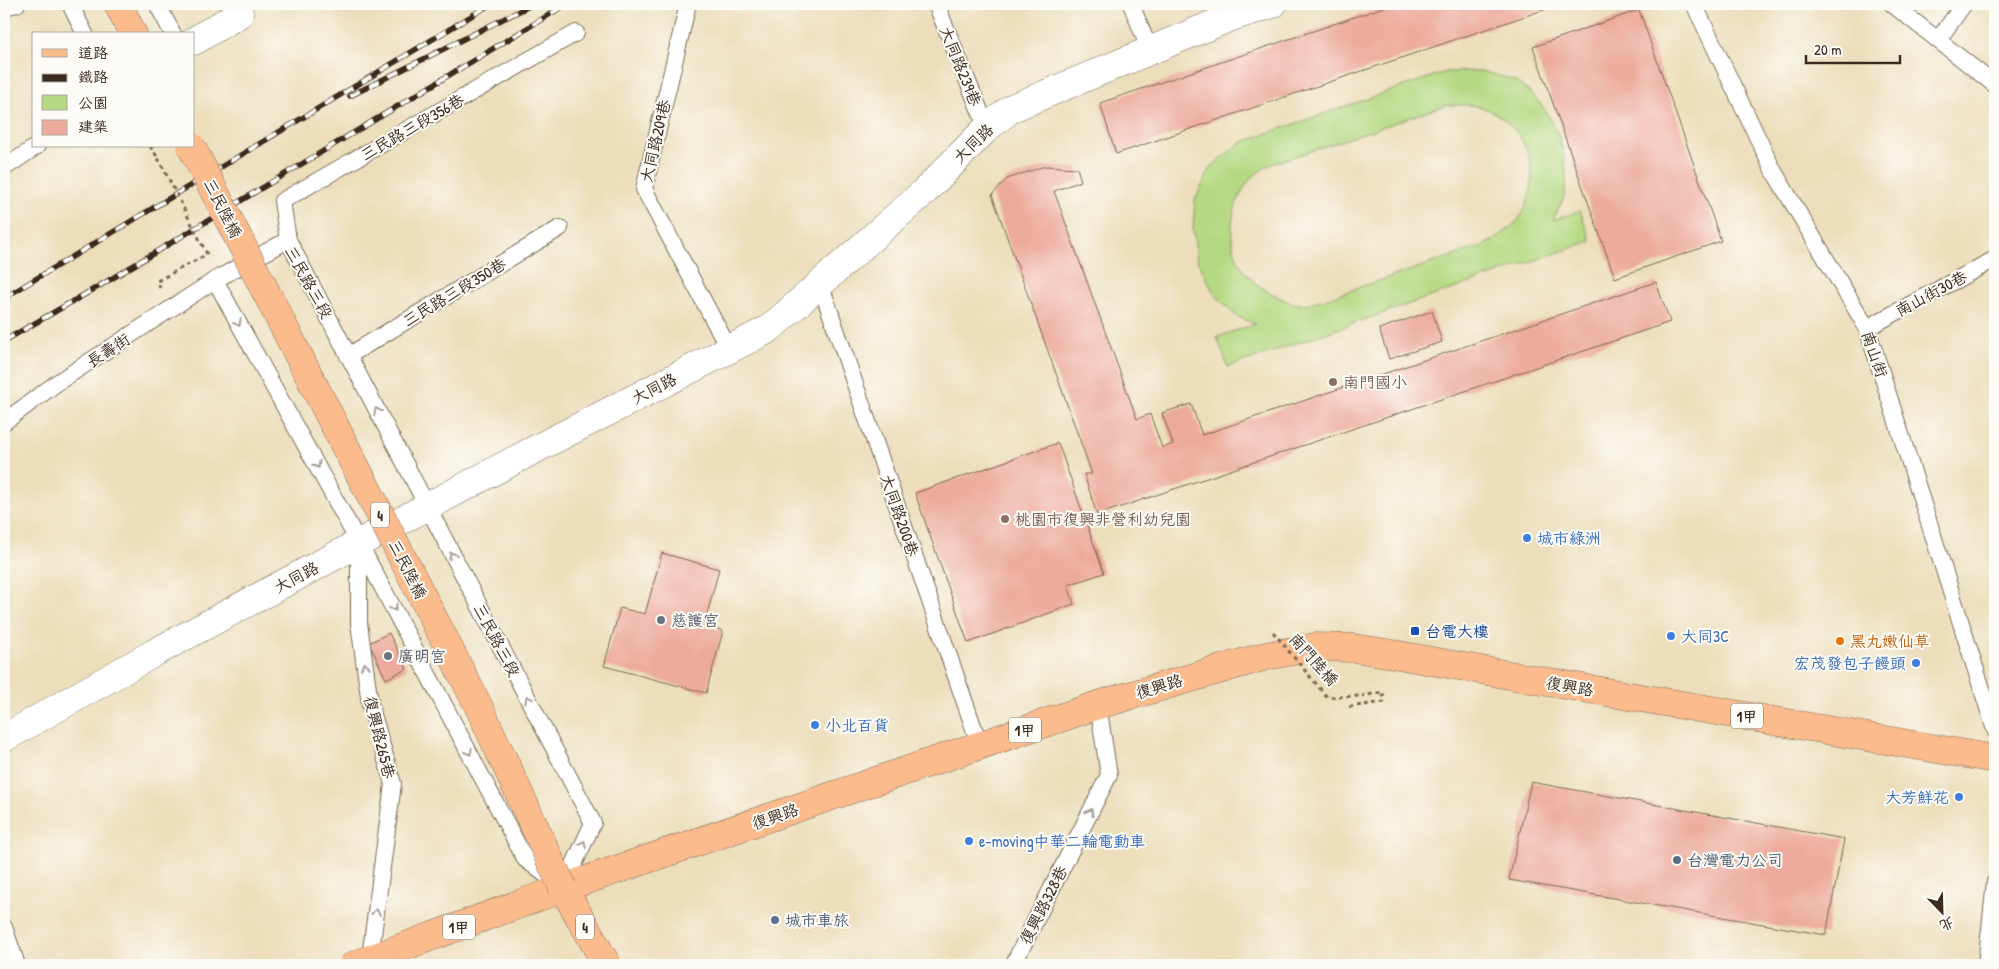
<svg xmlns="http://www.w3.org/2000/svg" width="1999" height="969" viewBox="0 0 1999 969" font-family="'Patrick Hand','LXGW WenKai TC',sans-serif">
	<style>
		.green { fill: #b5d982; stroke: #788250; fill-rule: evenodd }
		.building { fill: #edab9e }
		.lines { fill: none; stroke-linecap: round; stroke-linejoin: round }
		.lane-casing { stroke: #796955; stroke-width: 18 }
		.street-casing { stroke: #796955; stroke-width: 29 }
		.primary-casing { stroke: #796955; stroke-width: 29 }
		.path { stroke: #796955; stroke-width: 3; stroke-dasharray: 4 4; stroke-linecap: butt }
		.lane { stroke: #fff; stroke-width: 16 }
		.street { stroke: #fff; stroke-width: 28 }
		.primary { stroke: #fbbb8d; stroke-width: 28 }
		.rail-casing { stroke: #3b2a1e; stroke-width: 5.5 }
		.rail { stroke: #fdfcf7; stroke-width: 4; stroke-dasharray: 11; stroke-linecap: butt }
		.primary-bridge-casing { stroke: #796955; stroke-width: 29; stroke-linecap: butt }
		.path-bridge { stroke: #796955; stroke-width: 3; stroke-dasharray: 4 4; stroke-linecap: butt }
		.primary-bridge { stroke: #fbbb8d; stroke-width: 28 }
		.oneway { stroke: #a79f9a }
		.education-dot { fill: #8d6e63; stroke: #fdfcf7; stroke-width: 2 }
		.shop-dot { fill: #3f7fe0; stroke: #fdfcf7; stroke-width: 2 }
		.worship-dot { fill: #6b7280; stroke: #fdfcf7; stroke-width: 2 }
		.transit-dot { fill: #1a4fb4; stroke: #fdfcf7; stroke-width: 2 }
		.food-dot { fill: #e8710a; stroke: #fdfcf7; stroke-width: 2 }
		.service-dot { fill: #5c6f8a; stroke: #fdfcf7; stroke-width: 2 }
		.labels { text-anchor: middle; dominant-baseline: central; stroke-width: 4; stroke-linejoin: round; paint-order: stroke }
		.shield { fill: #fdfcf7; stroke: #75695f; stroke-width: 1 }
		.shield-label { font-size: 15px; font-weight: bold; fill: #3b2a1e }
		.street-label { font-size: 16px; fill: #3b2a1e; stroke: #fdfcf7 }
		.education-label { font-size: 16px; fill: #785e54; stroke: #fdfcf7; text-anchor: start }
		.shop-label { font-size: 16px; fill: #366cbe; stroke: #fdfcf7; text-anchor: start }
		.worship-label { font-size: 16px; fill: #5b616d; stroke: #fdfcf7; text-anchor: start }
		.transit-label { font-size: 16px; fill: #164399; stroke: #fdfcf7; text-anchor: start }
		.food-label { font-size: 16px; fill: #c56008; stroke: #fdfcf7; text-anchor: start }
		.service-label { font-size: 16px; fill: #4e5e75; stroke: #fdfcf7; text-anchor: start }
	</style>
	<rect width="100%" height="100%" fill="#fdfcf7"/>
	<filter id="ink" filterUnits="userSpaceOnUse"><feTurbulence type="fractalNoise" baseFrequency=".02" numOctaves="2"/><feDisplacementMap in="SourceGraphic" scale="10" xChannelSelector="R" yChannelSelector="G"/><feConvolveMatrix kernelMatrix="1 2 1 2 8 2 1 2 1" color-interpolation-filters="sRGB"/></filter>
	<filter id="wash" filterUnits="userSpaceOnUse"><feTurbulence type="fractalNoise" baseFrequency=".0096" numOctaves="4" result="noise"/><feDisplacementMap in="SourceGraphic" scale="20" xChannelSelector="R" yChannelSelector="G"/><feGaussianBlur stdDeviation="1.12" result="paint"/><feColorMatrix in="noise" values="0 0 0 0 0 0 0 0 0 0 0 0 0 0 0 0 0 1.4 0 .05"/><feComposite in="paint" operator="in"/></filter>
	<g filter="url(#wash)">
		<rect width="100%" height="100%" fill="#ecdebb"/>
		<path class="green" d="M1481 71C1491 74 1504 76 1514 81 1550 101 1571 151 1565 191 1564 201 1557 211 1553 220L1580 211 1591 241 1228 367 1217 337 1255 324 1236 316 1215 295 1197 260 1193 228 1195 200 1211 167 1242 142 1445 72ZM1447 105C1463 105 1480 104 1495 113 1526 132 1540 169 1527 202 1525 207 1524 212 1521 216 1511 229 1499 237 1485 245L1322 300C1315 301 1307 304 1299 304 1290 304 1279 297 1271 293 1227 271 1221 220 1248 182 1253 175 1262 170 1269 165Z"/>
		<g id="blocks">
			<path class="building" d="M1393 4H1561L1116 154 1100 103Z
				M1639 10 1721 241 1615 278 1533 47Z
				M1045 166 1077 168 1081 181 1054 191 1137 419 1150 414 1162 448 1173 444 1162 413 1191 404 1202 435 1656 282 1670 322 1097 515 1084 474H1092L992 195 1007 179Z
				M1432 311 1442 342 1389 359 1379 329Z
				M1058 443 1104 573 1068 585 1074 604 968 643 915 493Z
				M662 553 719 569 704 626 723 631 706 693 604 666 620 608 645 614Z
				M389 633 407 669 386 679 369 643Z
				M1531 782 1844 839 1826 935 1509 880Z"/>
		</g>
	</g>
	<g filter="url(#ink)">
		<use href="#blocks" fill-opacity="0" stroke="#796955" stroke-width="1"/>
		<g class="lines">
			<defs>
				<path id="lane" d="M70 4 85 34
					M157 4 173 34
					M688 4 644 189 729 349
					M936 4 987 128
					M1131 4 1150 51
					M1694 4 1773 170 1867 328 1995 730
					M1892 4 1995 85
					M4 7 17 4
					M1938 40 1964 4
					M4 168 37 146
					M215 280 359 543 525 859 563 888 593 823 288 240 282 201 576 33
					M820 283 980 746
					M1867 328 1995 259
					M348 356 560 228
					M4 422 58 382 215 280 288 240
					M359 545V623L370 704 393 784 369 965
					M4 927 17 965
					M1013 965 1109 775 1098 705
					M1986 965 1995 882"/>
				<path id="street" d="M194 41 239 14 238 4
					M4 738 154 653 359 543 530 452 769 329 925 191 987 128 1012 108 1226 19 1273 4"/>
				<path id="primary" d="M118 4 133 34
					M563 888 607 965
					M354 965 563 888 1098 705 1266 656 1315 647 1353 648 1393 654 1531 679 1995 759"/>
			</defs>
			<use href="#lane" class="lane-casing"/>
			<use href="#street" class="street-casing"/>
			<use href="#primary" class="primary-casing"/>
			<path class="path" d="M150 146 158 158
				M160 288 157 281 204 256
				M1349 707 1384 702 1383 692 1362 696"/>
			<use href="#lane" class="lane"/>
			<use href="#street" class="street"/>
			<use href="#primary" class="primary"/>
			<defs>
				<path id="rail" d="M350 96 533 4
					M4 298 491 4
					M4 341 101 285 567 4"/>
			</defs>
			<use href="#rail" class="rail-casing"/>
			<use href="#rail" class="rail"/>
			<defs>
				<path id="primary-bridge" d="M191 146 478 705 563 888"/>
			</defs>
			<use href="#primary-bridge" class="primary-bridge-casing"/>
			<path class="path-bridge" d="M158 158 207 254
				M1273 632 1327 697 1362 696"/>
			<use href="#primary-bridge" class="primary-bridge"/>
		</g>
		<defs><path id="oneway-chevron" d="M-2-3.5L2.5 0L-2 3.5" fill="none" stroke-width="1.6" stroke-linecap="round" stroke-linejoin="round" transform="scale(1.25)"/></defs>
		<g class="oneway">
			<use href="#oneway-chevron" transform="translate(238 323) rotate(61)"/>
			<use href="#oneway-chevron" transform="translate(377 411) rotate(-118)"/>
			<use href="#oneway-chevron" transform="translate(317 465) rotate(61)"/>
			<use href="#oneway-chevron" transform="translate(452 555) rotate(-118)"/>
			<use href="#oneway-chevron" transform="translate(394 608) rotate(62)"/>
			<use href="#oneway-chevron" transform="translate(365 666) rotate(-98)"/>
			<use href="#oneway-chevron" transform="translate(528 699) rotate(-118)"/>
			<use href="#oneway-chevron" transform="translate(469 752) rotate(62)"/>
			<use href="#oneway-chevron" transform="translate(1090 812) rotate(-63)"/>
			<use href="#oneway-chevron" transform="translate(583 844) rotate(-65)"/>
			<use href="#oneway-chevron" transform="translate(376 912) rotate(-83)"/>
		</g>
	</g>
	<g class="education-dot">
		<circle cx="1333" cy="382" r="5"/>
		<circle cx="1005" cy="519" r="5"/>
	</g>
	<g class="shop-dot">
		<circle cx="1527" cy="538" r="5"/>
		<circle cx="1671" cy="636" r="5"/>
		<circle cx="1916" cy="663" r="5"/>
		<circle cx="815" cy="725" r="5"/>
		<circle cx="1959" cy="797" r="5"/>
		<circle cx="969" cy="841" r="5"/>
	</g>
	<g class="worship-dot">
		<circle cx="661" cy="620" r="5"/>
		<circle cx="388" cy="656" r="5"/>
	</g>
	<rect class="transit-dot" x="1410" y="626" width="10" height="10" rx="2.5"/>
	<circle class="food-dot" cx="1840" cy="641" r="5"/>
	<g class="service-dot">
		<circle cx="1677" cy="860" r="5"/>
		<circle cx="775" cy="920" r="5"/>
	</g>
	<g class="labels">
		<g class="shield">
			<rect x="371" y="502.5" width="18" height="25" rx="4"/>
			<rect x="1731" y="703.5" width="32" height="25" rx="4"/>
			<rect x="1009" y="717.5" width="32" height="25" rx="4"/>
			<rect x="443" y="914.5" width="32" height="25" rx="4"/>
			<rect x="576" y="914.5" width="18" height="25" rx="4"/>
		</g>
		<g class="shield-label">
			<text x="380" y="515">4</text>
			<text x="1747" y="716">1甲</text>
			<text x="1025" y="730">1甲</text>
			<text x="459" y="927">1甲</text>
			<text x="585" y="927">4</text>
		</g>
		<g class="street-label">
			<text transform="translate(961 66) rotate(68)">大同路239巷</text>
			<text transform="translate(412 127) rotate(-30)">三民路三段356巷</text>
			<text transform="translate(655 141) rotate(-77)">大同路209巷</text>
			<text transform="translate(973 143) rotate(-44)">大同路</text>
			<text transform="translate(223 208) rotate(63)">三民陸橋</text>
			<text transform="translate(309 282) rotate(61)">三民路三段</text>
			<text transform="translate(454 292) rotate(-31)">三民路三段350巷</text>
			<text transform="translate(1931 293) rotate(-28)">南山街30巷</text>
			<text transform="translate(108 350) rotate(-33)">長壽街</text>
			<text transform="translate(1875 354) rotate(71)">南山街</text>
			<text transform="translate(654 388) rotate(-27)">大同路</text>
			<text transform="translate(900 515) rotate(71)">大同路200巷</text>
			<text transform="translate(408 569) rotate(63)">三民陸橋</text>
			<text transform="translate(296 577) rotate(-28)">大同路</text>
			<text transform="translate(497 640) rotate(62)">三民路三段</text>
			<text transform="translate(1314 659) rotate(48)">南門陸橋</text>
			<text transform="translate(1159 686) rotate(-17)">復興路</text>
			<text transform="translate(1570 686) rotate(10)">復興路</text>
			<text transform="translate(380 737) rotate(76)">復興路265巷</text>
			<text transform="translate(775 816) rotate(-19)">復興路</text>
			<text transform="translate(1043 905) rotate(-63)">復興路328巷</text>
		</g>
		<g class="education-label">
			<text x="1343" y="382">南門國小</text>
			<text x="1015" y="519">桃園市復興非營利幼兒園</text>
		</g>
		<g class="shop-label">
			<text x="1537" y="538">城市綠洲</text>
			<text x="1681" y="636">大同3C</text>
			<text x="1906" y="663" text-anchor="end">宏茂發包子饅頭</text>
			<text x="825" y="725">小北百貨</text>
			<text x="1949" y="797" text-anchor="end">大芳鮮花</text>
			<text x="979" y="841">e-moving中華二輪電動車</text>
		</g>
		<g class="worship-label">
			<text x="671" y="620">慈護宮</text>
			<text x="398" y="656">廣明宮</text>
		</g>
		<g class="transit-label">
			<text x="1425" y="631">台電大樓</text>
		</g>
		<g class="food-label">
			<text x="1850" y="641">黑丸嫩仙草</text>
		</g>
		<g class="service-label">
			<text x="1687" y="860">台灣電力公司</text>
			<text x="785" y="920">城市車旅</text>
		</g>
	</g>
	<rect width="1999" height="969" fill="none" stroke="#fdfcf7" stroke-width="20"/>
	<rect x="32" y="32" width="162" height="115" fill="#fdfcf7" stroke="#afa8a0"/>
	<rect x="42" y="49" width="25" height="8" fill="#fbbb8d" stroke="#afa8a0"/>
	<text x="78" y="58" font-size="15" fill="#3b2a1e">道路</text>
	<rect x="42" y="74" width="25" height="8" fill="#3b2a1e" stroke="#afa8a0"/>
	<text x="78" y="82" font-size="15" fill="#3b2a1e">鐵路</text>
	<rect x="42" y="95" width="25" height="15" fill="#b5d982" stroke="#afa8a0"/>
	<text x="78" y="108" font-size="15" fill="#3b2a1e">公園</text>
	<rect x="42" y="120" width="25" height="15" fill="#edab9e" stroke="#afa8a0"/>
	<text x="78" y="132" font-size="15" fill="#3b2a1e">建築</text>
	<g transform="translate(1942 912) rotate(157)" stroke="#fdfcf7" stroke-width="4" paint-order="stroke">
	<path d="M0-4L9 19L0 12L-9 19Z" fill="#3b2a1e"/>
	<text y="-8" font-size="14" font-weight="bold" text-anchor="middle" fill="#3b2a1e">北</text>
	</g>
	<path d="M1806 55v8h94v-8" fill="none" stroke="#3b2a1e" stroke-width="2.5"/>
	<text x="1814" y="55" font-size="15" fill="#3b2a1e" stroke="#fdfcf7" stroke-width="4" paint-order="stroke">20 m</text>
</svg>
